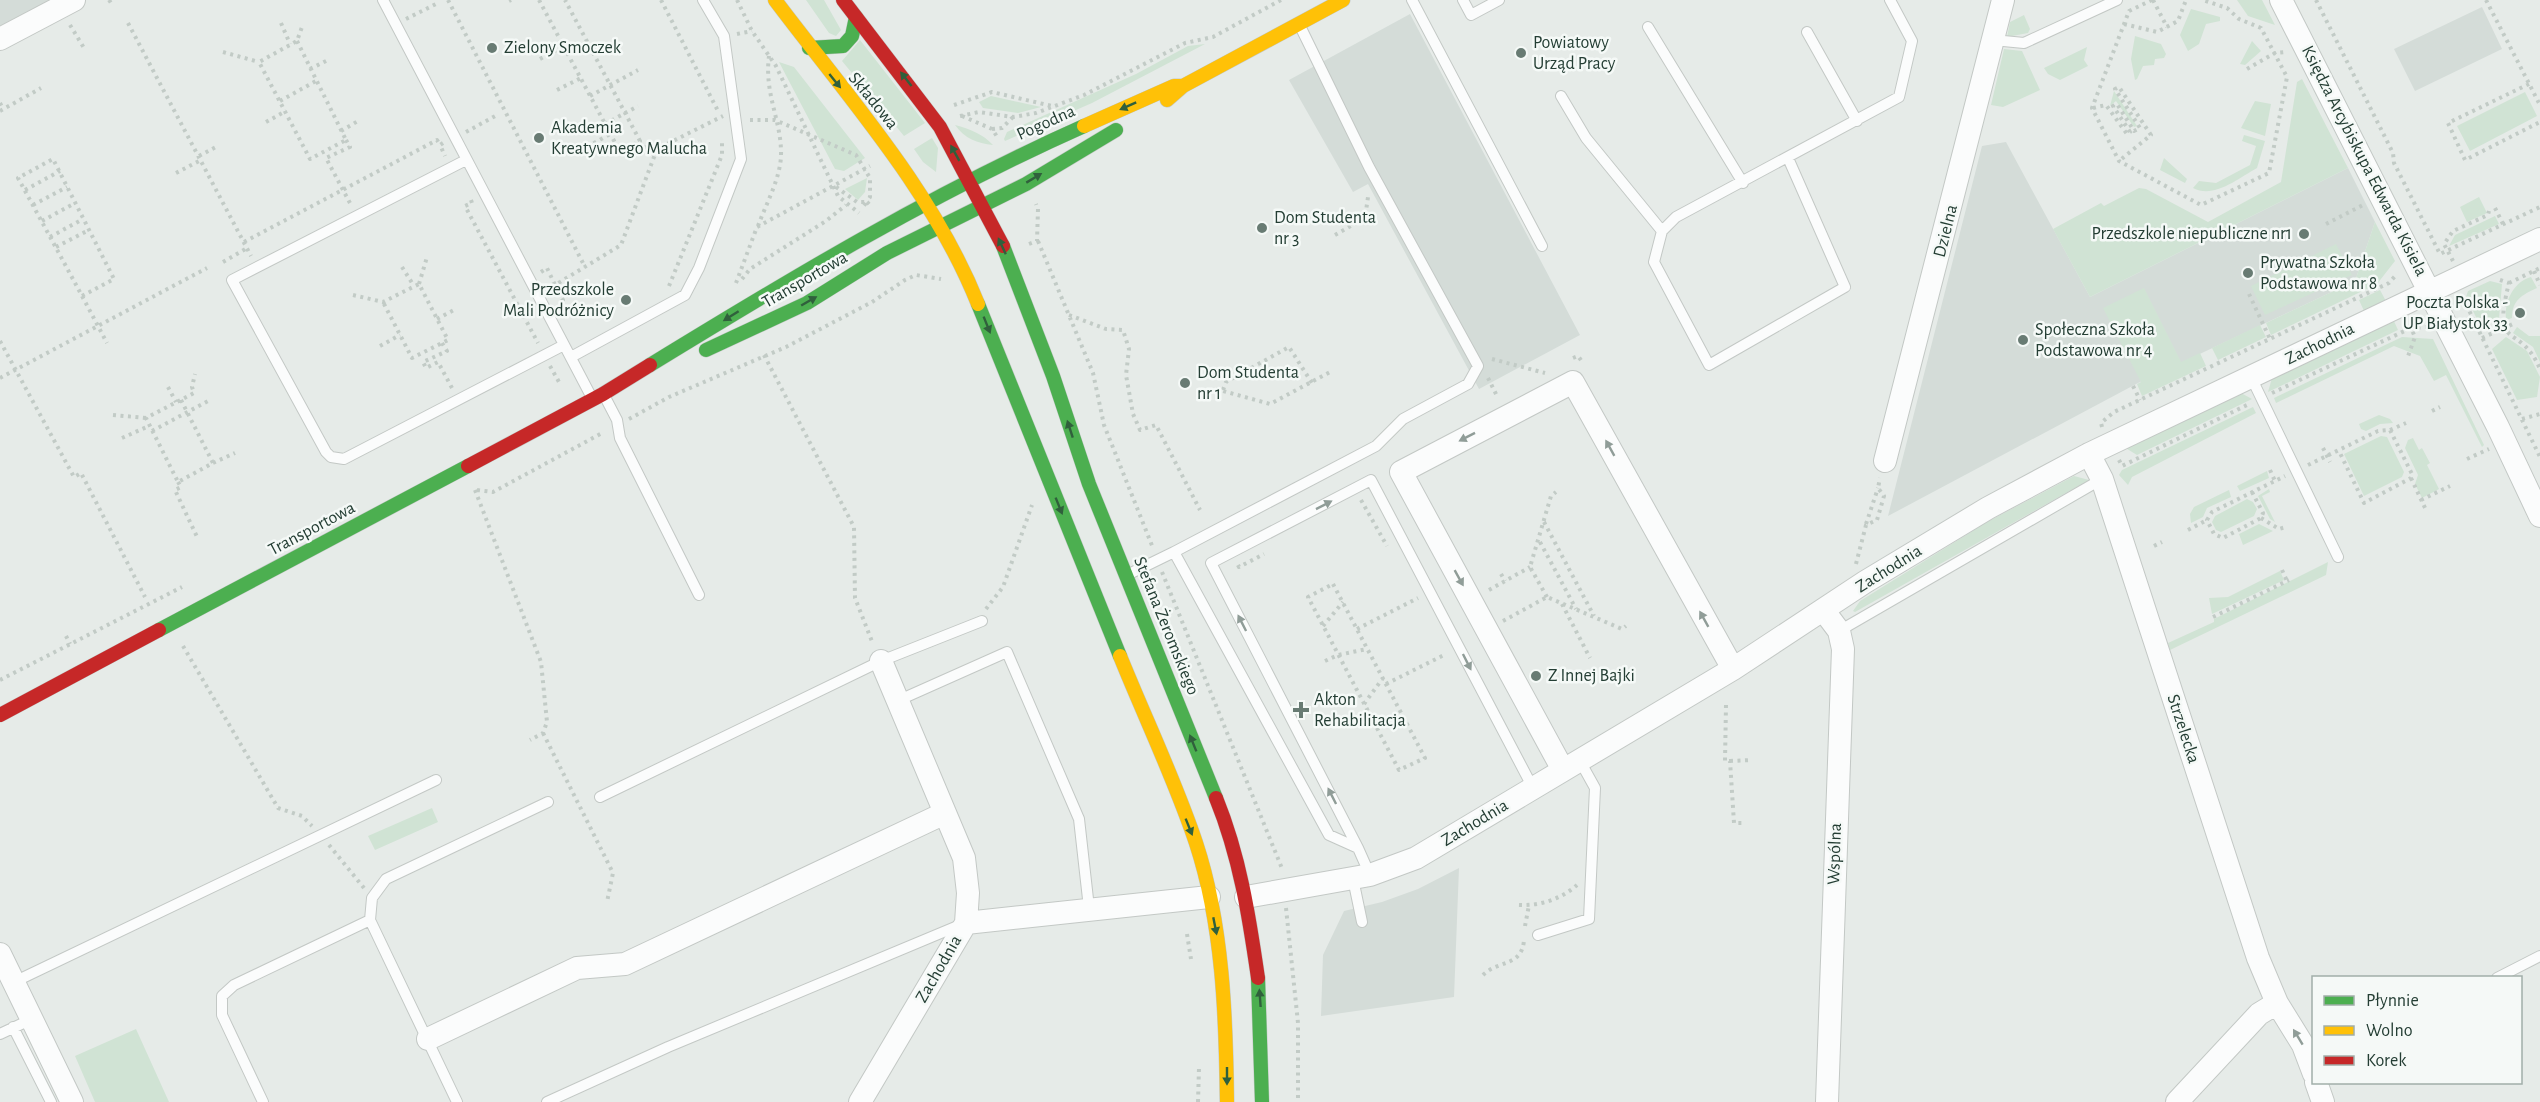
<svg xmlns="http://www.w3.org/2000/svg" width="2540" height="1102" viewBox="0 0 2540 1102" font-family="'Alegreya Sans',sans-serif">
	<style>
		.built { fill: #d4dcd8 }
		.green { fill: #d0e3d4 }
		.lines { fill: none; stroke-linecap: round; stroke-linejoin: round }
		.lane-casing { stroke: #c3c8c5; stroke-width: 12 }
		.street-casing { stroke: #c3c8c5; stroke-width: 24 }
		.fast-casing { stroke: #c2c8c5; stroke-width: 15 }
		.slow-casing { stroke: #c2c8c5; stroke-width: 15 }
		.jam-casing { stroke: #c2c8c5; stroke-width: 15 }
		.path { stroke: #c2cbc6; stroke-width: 4; stroke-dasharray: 3 4.5; stroke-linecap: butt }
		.lane { stroke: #fbfcfc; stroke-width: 10 }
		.street { stroke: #fbfcfc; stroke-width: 22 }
		.fast { stroke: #4caf50; stroke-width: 14 }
		.slow { stroke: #ffc107; stroke-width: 14 }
		.jam { stroke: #c62828; stroke-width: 14 }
		.oneway { fill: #30603c }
		.oneway2 { fill: #909d98 }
		.poi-dot { fill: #687b73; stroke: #f5f9f7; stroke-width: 2 }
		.labels { text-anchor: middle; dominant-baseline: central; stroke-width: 5; stroke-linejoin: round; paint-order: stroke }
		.poi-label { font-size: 18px; fill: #243e34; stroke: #f5f9f7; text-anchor: start }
		.street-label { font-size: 18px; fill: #243e34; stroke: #f5f9f7 }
	</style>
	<rect width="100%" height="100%" fill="#e6ebe8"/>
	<path class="built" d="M0 0H50L0 26Z
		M2482 7 2502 49 2415 91 2394 49Z
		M1410 14 1580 335 1479 389 1368 184 1353 192 1289 80Z
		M2006 142 2090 297 2348 168 2375 222 2355 281 2138 383 1888 516 1982 146Z
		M1459 868 1454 997 1321 1016 1323 955 1344 911 1382 902 1418 889Z"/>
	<path class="green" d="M806 0H824L841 30 836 36 829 33Z
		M2237 0H2262L2275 25 2248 16Z
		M2191 9 2220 17V21L2206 24 2199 44 2188 51 2180 35Z
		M2024 15 2030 29 2028 33 2007 37 2010 22Z
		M2135 36 2161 44 2166 54 2164 58 2155 59 2154 65 2143 66 2137 79 2135 80 2131 59Z
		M860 40 925 123 904 136 842 61Z
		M2252 41 2261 51 2245 65 2240 64Z
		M1205 44 1092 103 1005 141 1004 139 1007 132 1136 74 1188 46Z
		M2087 47 2084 60 2088 66 2060 80 2048 74 2044 68Z
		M2004 49 2022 51 2040 90 2003 107 1991 105Z
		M779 62 794 67 865 158 844 171 835 169Z
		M2302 79 2348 168 2090 297 2053 229 2101 203 2104 206 2139 188 2146 189 2208 222 2281 182 2297 82Z
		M2114 91 2137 126 2134 127 2116 101 2110 106Z
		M2525 92 2537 116 2470 151 2457 126Z
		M991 96 1041 107 1018 113 983 108 979 102Z
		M2255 101 2271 104 2265 136 2241 128Z
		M955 125C970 129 983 134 993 145 977 143 965 139 955 125Z
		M2244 135 2265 141 2257 168C2237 179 2214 199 2193 188L2199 181 2216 183 2250 165 2256 146 2242 141Z
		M932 138 938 148 936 172 923 162 914 149Z
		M2164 158 2187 179 2185 183 2160 170Z
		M867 178 865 192 858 200 845 189Z
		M2479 197 2487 213 2467 222 2460 207Z
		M2495 216 2499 224 2449 246 2455 235Z
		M2375 222 2395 261 2377 284 2271 335 2266 323 2355 281Z
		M2336 244 2352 275 2265 315 2251 286Z
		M2531 277 2537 288C2522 295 2512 300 2512 318L2506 320C2504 302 2513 282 2531 277Z
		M2490 281 2502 284 2499 319 2479 323 2466 297 2468 291Z
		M2144 288 2181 362 2200 353 2206 366 2142 396 2137 384 2141 382 2103 308Z
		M2380 290 2387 303 2365 313 2359 300Z
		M2393 319 2398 330 2268 392 2272 378Z
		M2260 325 2266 337 2218 360 2212 348Z
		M2517 327 2529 336H2540V362L2533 347 2513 333Z
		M2402 337 2433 339 2484 445 2482 447 2446 375 2434 381 2420 356 2394 346 2276 403 2274 398Z
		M2506 337 2527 351 2540 377 2537 397 2517 400 2492 349Z
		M2241 393 2252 399 2137 455 2124 447Z
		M2253 407 2256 413 2132 477 2128 485 2119 475 2122 470Z
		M2379 415 2390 419 2393 423 2380 424 2366 431 2361 429 2359 424Z
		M2381 436 2387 437 2404 472 2402 477 2364 496 2344 454Z
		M2413 438 2419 450 2422 448 2430 463 2427 465 2439 489 2422 498 2415 484 2418 475 2405 448 2408 440Z
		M2267 471 2269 478 2240 491 2237 486Z
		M2074 476 2089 480 1855 612 1853 611 1860 601 1987 522Z
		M2269 489 2270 492 2262 496 2275 522 2270 519 2258 496Z
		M2229 490 2231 497 2207 508 2203 517 2191 523 2190 514 2194 507Z
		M2247 499 2253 502 2257 509 2254 516 2221 532 2216 530 2212 522 2215 516Z
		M2259 524 2273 531 2243 545 2239 534Z
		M2328 562 2326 575 2170 650 2168 643 2214 622V619Z
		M2280 571 2284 580 2212 614 2209 598 2228 597Z
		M432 808 438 822 375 850 368 836Z
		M136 1029 169 1102H95L75 1056Z"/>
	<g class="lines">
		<defs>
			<path id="lane" d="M383 0 592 398
				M1412 0 1542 246
				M1463 0 1471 15 1499 0
				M1300 26 1369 167 1478 366 1468 384 1403 419 1376 446 1174 552 1329 835 1358 848 1370 875
				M1648 27 1743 183
				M1807 32 1857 121
				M1993 40 2024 43 2117 0
				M1561 96 1586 138 1662 231
				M1788 158 1845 287 1709 365 1654 262 1662 231 1676 217 1899 97 1912 41 1890 0
				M466 160 232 280 326 452 331 457 344 459 564 345
				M571 357 685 295 699 268 741 159 724 36 703 0
				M2251 377 2338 557
				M605 397 617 420 620 438 699 595
				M1129 574 1174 552
				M1839 631 2102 479
				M897 701 1007 652 1079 819 1089 908
				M600 797 881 661 982 621
				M1358 848 1211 563 1371 480 1533 788
				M1353 879 1362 922
				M1538 935 1589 919 1595 788 1580 761
				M2497 978 2540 956
				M14 982 436 780
				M13 1027 51 1102
				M0 1034 32 1019
				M263 1102 222 1015V996L234 985 370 920
				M457 1102 370 920 372 898 386 879 548 802
				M547 1102 668 1047 960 925"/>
			<path id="street" d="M2281 0 2498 427 2540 516
				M0 39 74 0
				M2089 454 2102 479 2258 958 2277 1003 2303 1045 2314 1074
				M1885 461 2003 0
				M1824 611 1839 631 1843 649 1827 1102
				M881 661 964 858 968 893 966 923
				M1563 770 1401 472 1573 382 1733 669
				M1246 897 1370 875 1416 858 1733 669 1865 582 1988 508 2089 454 2540 239
				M0 954 72 1102
				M428 1039 577 968 625 964 945 813
				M2316 1082 2323 1102
				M860 1102 966 923 1209 897
				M2177 1102 2259 1014 2277 1003"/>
			<path id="fast" d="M809 48 843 46 852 36 856 17
				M1003 246 1053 376 1089 484 1216 798
				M978 304 1120 656
				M706 350 807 303 887 253 1026 184 1116 130
				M650 365C792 278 933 193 1084 126
				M159 630 468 466
				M1258 978 1262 1102"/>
			<path id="slow" d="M775 0C848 97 933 191 978 304
				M1167 100 1183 86 1343 0
				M1084 126 1174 86H1183
				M1120 656C1145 718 1175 780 1196 843 1223 925 1226 1017 1227 1102"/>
			<path id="jam" d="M843 0 940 127 1003 246
				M468 466 603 394 650 365
				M0 715 159 630
				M1216 798C1240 857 1249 916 1258 978"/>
		</defs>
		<use href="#lane" class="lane-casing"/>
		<use href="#street" class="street-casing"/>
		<use href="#fast" class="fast-casing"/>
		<use href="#slow" class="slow-casing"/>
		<use href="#jam" class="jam-casing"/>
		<path class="path" d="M109 0 111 3
			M448 0 585 267
			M539 0 620 152 640 141 565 0
			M661 0 718 111
			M737 0 752 31 776 66 838 196 859 213
			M2152 0 2129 11 2092 108 2119 161 2201 205 2269 173 2287 77 2261 28 2239 19 2227 8 2203 0
			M2153 0 2167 27
			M2316 0 2393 153 2394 163 2440 254 2540 207
			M2486 0 2540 105
			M509 1 511 0
			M406 19 438 3
			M128 23 251 256
			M281 23 290 44
			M2124 24 2157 32 2178 21 2186 0
			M70 25 84 48
			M737 34 752 31
			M297 41 346 140 310 159 259 62 297 41 303 24
			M223 52 259 62
			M540 59 564 46
			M310 69 328 60
			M2247 69 2275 53 2285 52
			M2529 84 2448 123 2465 160 2540 122
			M557 90 581 78
			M590 96 638 70
			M280 101 316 81
			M0 103 3 109
			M954 105 992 92 1052 106
			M2093 108 2106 105 2127 134 2130 132 2113 106 2117 104 2134 131 2140 128 2115 89 2119 87 2151 135 2119 161
			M0 111 41 88
			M960 116 979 112 1013 117 1036 113 1084 95 1185 43 1213 37 1281 0
			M962 116 992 129 998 138
			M750 120H775L856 155 870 178V197L867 202 870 205
			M266 122 286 111
			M605 124 638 106
			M992 129 1002 128 1013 117
			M341 131 358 121
			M466 132 497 115
			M346 140 350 147 326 158 351 205
			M443 143 440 145 445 156
			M587 147 610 134
			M626 149 630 155 654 143 657 149
			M199 156 216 147
			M176 173 201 160
			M836 187 857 202H867L861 209
			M25 190 60 171
			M471 200 472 203 465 206 538 343
			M33 205 67 187
			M2495 208 2503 224
			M42 221 75 203
			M2326 224 2363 205
			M758 226C766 204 780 179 781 156 782 121 764 95 769 56
			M1335 235 1365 218 1368 197
			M50 237 83 219
			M1038 241 1093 373 1104 425 1153 548
			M244 242 437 140 440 145
			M1029 244 1037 241 1038 209 1036 204
			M56 247 89 230
			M2453 261 2444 244 2453 231 2488 215 2489 211
			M223 262 247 248
			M402 267 414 286
			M2534 271 2540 285
			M541 272 547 268 555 285 621 245 657 149 723 116
			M742 279 750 269 826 221 846 205
			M2500 280 2509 283C2491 354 2519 320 2540 369
			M736 283 757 227 870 166
			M2509 283 2540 268
			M419 284 427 257
			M555 285 563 300 558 302
			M669 286 722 155V139
			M2249 294 2270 339
			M353 295 383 302 419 284 448 340 412 358 383 302
			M82 296 114 279 53 159 18 178C48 233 78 288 107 343
			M2463 298 2540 457
			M1069 315 1106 329 1123 330 1129 349 1126 375 1133 414 1140 430 1156 425 1200 510
			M437 319 454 310
			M2410 328 2427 327
			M2482 338 2515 323
			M0 341 74 477 81 473 145 597
			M442 343 447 351 423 362 426 368 438 362 452 388
			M380 346 400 335
			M764 355 854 527 855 598 873 644
			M1573 358 1578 356 1583 363
			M1492 359 1545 373
			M550 366 559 382
			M0 378 207 268
			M1488 378 1498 398
			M2133 386 2140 400
			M168 387 176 402
			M1216 389 1270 404 1332 371
			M1223 390 1226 382 1289 347 1312 383
			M2272 393 2411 328 2415 337 2407 359
			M181 400 213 463 178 482 146 418 194 393 192 387 195 374
			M2432 411 2440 407
			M113 415 146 418
			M629 419 669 397 786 347 872 302 905 280 916 275 941 279
			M2522 419 2540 414
			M2102 427 2101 423 2114 412 2389 283 2397 274
			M2390 430 2406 423
			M152 431 210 400
			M122 438 149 426
			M2323 448 2330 462
			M2467 459 2489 449
			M2119 460 2122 466 2249 404
			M213 463 235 453
			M2308 465 2378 431 2390 430 2412 474 2411 478 2364 503 2339 451
			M2270 470 2275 481
			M2411 478 2426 510
			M178 482 181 487 175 490 198 539
			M475 490 541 662 547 722 543 733 530 740
			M477 490 493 492 604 432
			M2252 492 2263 513 2261 518 2223 538 2214 534 2207 520 2212 512 2285 476
			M1361 500 1387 546
			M2421 500 2450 486
			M2261 518 2279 529 2286 527
			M1544 522 1594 616
			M1866 524 1878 488
			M2188 530 2207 520
			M1540 542 1576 609
			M2154 546 2162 542
			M1856 564 1866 525 1877 520 1884 496 1878 488 1880 478
			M1238 565 1239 567 1264 554
			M2282 570 2287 581
			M1162 572 1283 871
			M1501 574 1505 581
			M1333 584 1425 758 1399 770 1308 597Z
			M1489 590 1530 567
			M1547 597 1530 567 1551 496 1556 492
			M1562 604 1590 658
			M986 609 1003 587 1032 505
			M2213 617 2289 580
			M1503 621 1547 597 1622 629 1626 626
			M1323 626 1343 602
			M1357 629 1418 598
			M66 636 70 644
			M183 646 278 808 302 816 312 826
			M1325 661 1338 655 1367 649
			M0 680 182 587
			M1386 684 1446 654
			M1364 704 1383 678
			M1726 705 1725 761H1730L1734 823H1743
			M543 733 613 873 607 902
			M1730 761 1751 760
			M329 845 364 888
			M1519 905C1540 906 1561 899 1577 885
			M1286 908 1298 1023V1102
			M1525 926 1529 905
			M1187 934 1191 959
			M1483 975C1498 960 1522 967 1524 940
			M1198 1102 1199 1068"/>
		<use href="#lane" class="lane"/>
		<use href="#street" class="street"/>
		<use href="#fast" class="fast"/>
		<use href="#slow" class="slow"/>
		<use href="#jam" class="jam"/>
	</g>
	<defs><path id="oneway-solid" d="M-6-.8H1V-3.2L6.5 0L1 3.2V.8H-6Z" transform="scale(1.5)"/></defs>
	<g class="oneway">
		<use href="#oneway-solid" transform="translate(906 79) rotate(-128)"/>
		<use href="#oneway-solid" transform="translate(835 81) rotate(51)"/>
		<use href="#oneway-solid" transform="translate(1128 106) rotate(156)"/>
		<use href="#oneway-solid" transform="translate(955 153) rotate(-119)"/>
		<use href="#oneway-solid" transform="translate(1034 178) rotate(-31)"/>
		<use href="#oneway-solid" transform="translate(1002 246) rotate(-115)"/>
		<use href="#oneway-solid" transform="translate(809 301) rotate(-30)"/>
		<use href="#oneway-solid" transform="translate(731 316) rotate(148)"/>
		<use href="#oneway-solid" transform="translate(987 325) rotate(68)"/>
		<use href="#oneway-solid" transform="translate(1070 429) rotate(-108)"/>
		<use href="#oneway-solid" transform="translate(1059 506) rotate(68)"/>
		<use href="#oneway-solid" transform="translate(1193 743) rotate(-112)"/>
		<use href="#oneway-solid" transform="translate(1189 827) rotate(68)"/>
		<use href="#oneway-solid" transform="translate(1215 926) rotate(79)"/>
		<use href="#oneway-solid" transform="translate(1260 998) rotate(-94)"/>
		<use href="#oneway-solid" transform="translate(1227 1076) rotate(90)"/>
	</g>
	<g class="oneway2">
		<use href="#oneway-solid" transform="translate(1467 437) rotate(153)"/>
		<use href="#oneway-solid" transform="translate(1610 448) rotate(-119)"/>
		<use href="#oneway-solid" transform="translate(1324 505) rotate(-27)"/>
		<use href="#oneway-solid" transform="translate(1459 578) rotate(61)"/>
		<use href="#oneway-solid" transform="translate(1704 619) rotate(-119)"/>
		<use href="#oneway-solid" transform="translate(1242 623) rotate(-117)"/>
		<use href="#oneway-solid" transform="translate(1467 662) rotate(63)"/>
		<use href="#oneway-solid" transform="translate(1332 796) rotate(-117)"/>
		<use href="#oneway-solid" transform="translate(2298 1037) rotate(-121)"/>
	</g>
	<g class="poi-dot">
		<circle cx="492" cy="48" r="6"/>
		<circle cx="1521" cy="53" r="6"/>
		<circle cx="539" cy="138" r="6"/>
		<circle cx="1262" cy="228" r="6"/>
		<circle cx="2304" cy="234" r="6"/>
		<circle cx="2248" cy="273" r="6"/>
		<circle cx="626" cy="300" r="6"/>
		<circle cx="2520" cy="313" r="6"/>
		<circle cx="2023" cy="340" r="6"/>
		<circle cx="1185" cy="383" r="6"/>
		<circle cx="1536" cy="676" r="6"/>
		<path d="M1298 701h6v6h6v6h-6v6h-6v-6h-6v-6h6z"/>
	</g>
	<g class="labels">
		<g class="poi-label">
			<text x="1533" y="43">Powiatowy<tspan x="1533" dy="21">Urząd Pracy</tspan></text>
			<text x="504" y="48">Zielony Smoczek</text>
			<text x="551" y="128">Akademia<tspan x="551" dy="21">Kreatywnego Malucha</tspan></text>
			<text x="1274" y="218">Dom Studenta<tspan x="1274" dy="21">nr 3</tspan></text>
			<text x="2292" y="234" text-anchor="end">Przedszkole niepubliczne nr1</text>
			<text x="2260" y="263">Prywatna Szkoła<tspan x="2260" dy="21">Podstawowa nr 8</tspan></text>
			<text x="614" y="290" text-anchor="end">Przedszkole<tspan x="614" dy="21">Mali Podróżnicy</tspan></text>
			<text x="2508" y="303" text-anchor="end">Poczta Polska -<tspan x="2508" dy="21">UP Białystok 33</tspan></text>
			<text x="2035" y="330">Społeczna Szkoła<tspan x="2035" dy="21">Podstawowa nr 4</tspan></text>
			<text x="1197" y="373">Dom Studenta<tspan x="1197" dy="21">nr 1</tspan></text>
			<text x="1548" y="676">Z Innej Bajki</text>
			<text x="1314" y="700">Akton<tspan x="1314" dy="21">Rehabilitacja</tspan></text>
		</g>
		<g class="street-label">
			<text transform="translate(873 101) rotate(51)">Składowa</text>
			<text transform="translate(1046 123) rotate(-24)">Pogodna</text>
			<text transform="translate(2364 161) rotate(63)">Księdza Arcybiskupa Edwarda Kisiela</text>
			<text transform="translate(1946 231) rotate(-76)">Dzielna</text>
			<text transform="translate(805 280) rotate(-30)">Transportowa</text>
			<text transform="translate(2320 344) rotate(-26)">Zachodnia</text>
			<text transform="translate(312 529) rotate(-28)">Transportowa</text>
			<text transform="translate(1889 569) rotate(-32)">Zachodnia</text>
			<text transform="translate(1166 626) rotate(68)">Stefana Żeromskiego</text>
			<text transform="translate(2183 729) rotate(72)">Strzelecka</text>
			<text transform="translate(1475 823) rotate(-31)">Zachodnia</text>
			<text transform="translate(1835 854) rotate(-88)">Wspólna</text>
			<text transform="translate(939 969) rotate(-60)">Zachodnia</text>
		</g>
	</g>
	<rect x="2312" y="976" width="210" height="108" fill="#f5f9f7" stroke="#a1aea9" stroke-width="1.5"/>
	<rect x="2324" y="996" width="30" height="9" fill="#4caf50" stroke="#a1aea9" stroke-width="1.5"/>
	<text x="2366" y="1006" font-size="18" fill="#243e34">Płynnie</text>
	<rect x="2324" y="1026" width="30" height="9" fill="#ffc107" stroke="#a1aea9" stroke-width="1.5"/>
	<text x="2366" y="1036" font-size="18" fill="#243e34">Wolno</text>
	<rect x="2324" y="1056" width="30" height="9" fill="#c62828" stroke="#a1aea9" stroke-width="1.5"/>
	<text x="2366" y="1066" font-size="18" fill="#243e34">Korek</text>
</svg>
